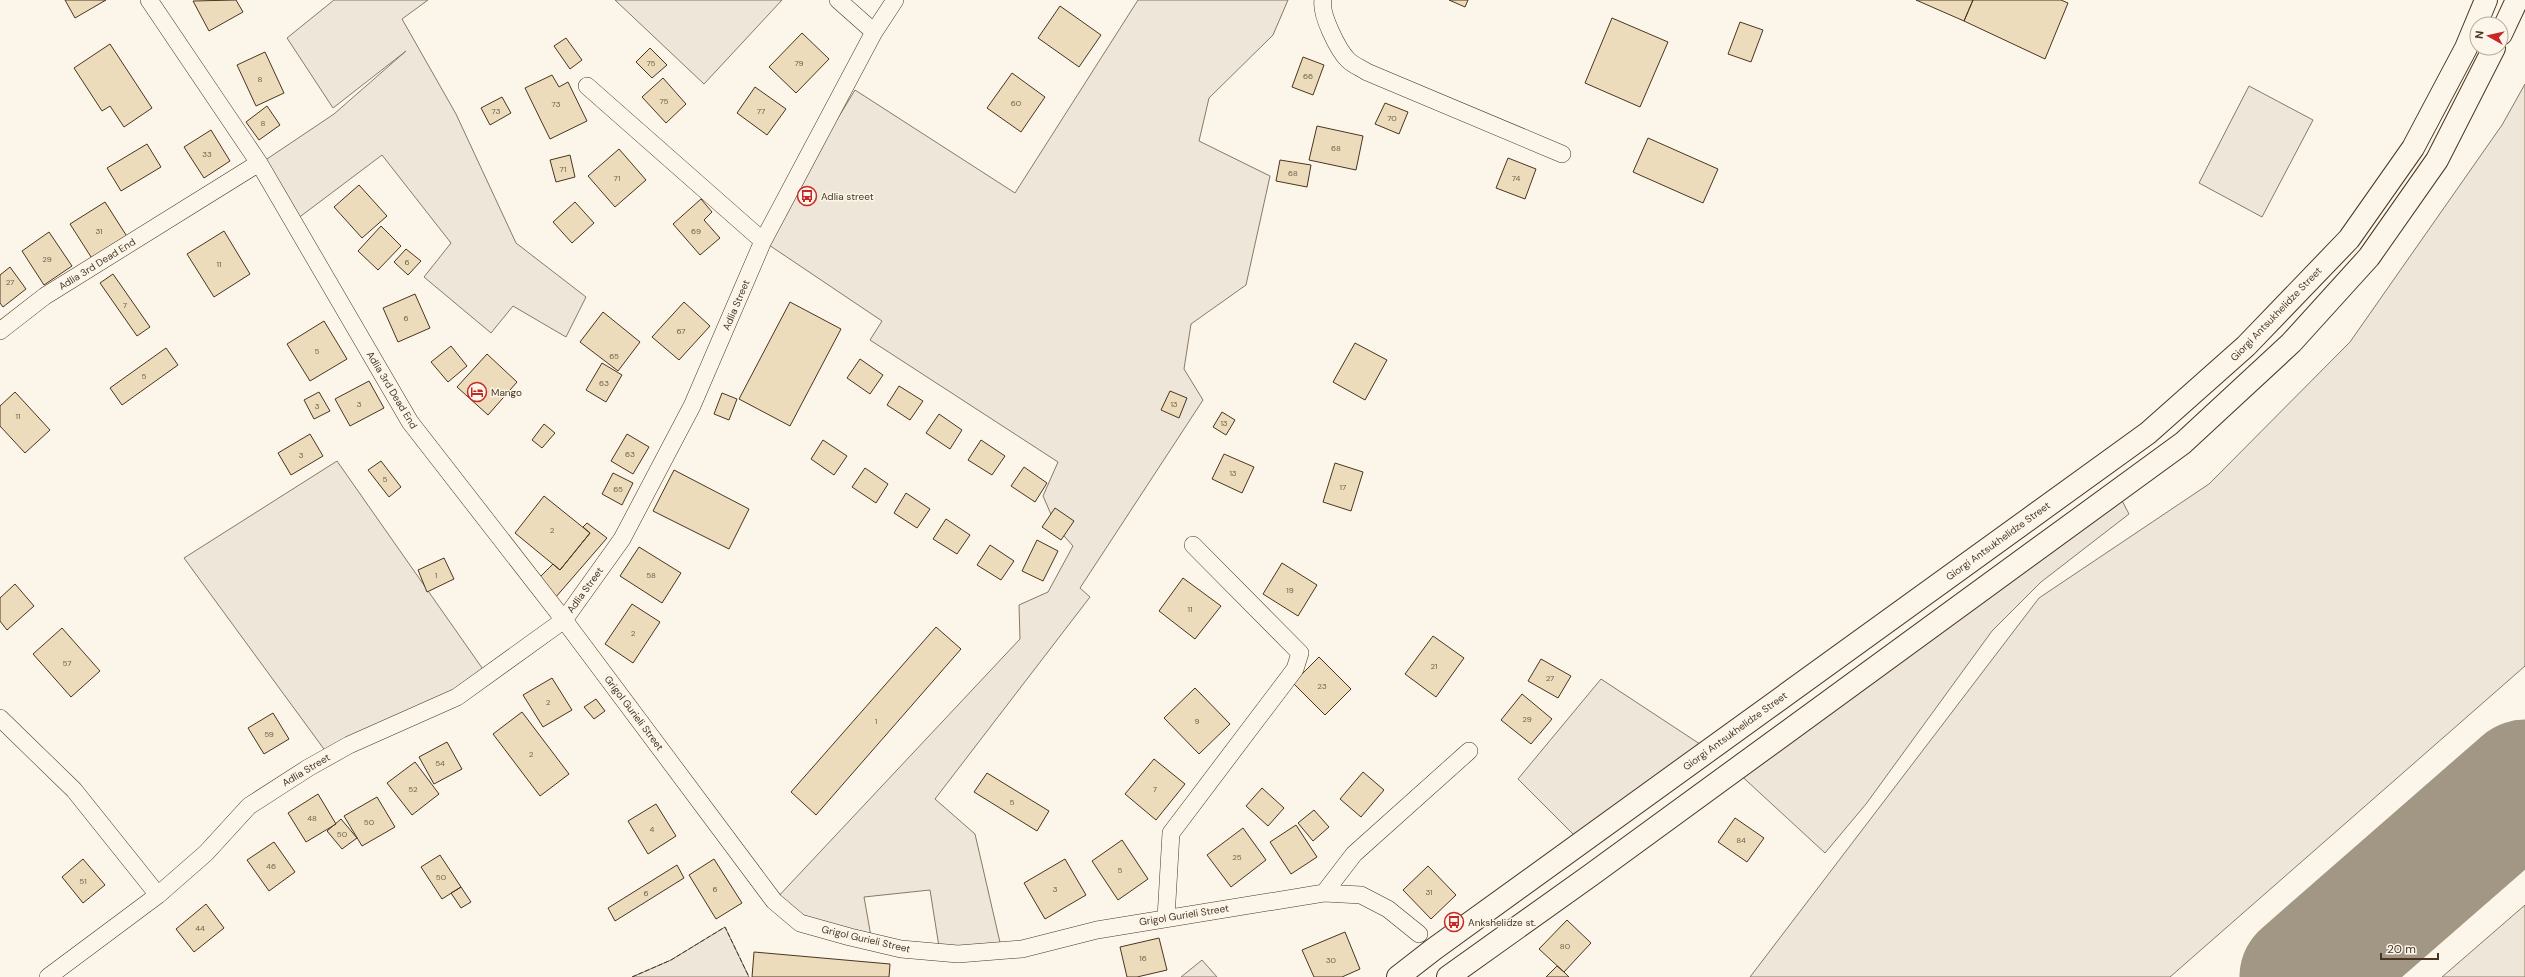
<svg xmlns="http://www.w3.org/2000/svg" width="2525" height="977" viewBox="0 0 2525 977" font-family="'DM Sans',sans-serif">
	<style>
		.green { fill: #ede6d9; stroke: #887966 }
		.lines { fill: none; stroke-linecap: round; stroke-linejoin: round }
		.runway { stroke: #a29684; stroke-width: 129 }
		.building { fill: #ecdcbc; stroke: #4a3520 }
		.minor-casing { stroke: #4a3520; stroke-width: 18 }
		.secondary-casing { stroke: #4a3520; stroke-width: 24 }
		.minor { stroke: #fbf6e9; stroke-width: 17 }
		.secondary { stroke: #fbf6e9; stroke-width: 22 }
		.fence { stroke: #4a3520; stroke-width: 1; stroke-dasharray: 5 2; stroke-linecap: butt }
		.labels { text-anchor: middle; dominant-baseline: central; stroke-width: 3; stroke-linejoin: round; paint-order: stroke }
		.number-label { font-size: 8px; fill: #725f47 }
		.poi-label { font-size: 10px; fill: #4a3520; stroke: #fbf6e9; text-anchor: start }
		.street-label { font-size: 10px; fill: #4a3520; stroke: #fbf6e9 }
	</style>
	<rect width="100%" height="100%" fill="#fbf6e9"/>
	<path class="green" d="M334 0H428L402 19 456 114 516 243 586 297 566 337 513 306 491 333 424 277 451 243 382 155 293 222 261 163 334 114 406 51 333 108 287 38Z
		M615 0H782L704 84Z
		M1138 0H1288L1273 35 1209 98 1199 141 1270 176 1246 285 1191 324 1184 369 1203 400 1080 588 1090 597 935 799 975 834 1002 951 940 953 930 890 864 897 872 942 850 937 774 901 1020 639 1019 605 1048 592 1073 546 1057 528 1043 496 1058 462 870 340 882 321 763 241 855 90 1015 193Z
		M2525 84V666L2170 977H1750L2039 598 2209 484 2350 342 2502 125Z
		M2249 86 2313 120 2262 217 2199 183Z
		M337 461 487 675 329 756 184 558Z
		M2117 491 2129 514 2041 582 1992 631 1866 804 1825 853 1735 770Z
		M1601 679 1709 750 1581 842 1518 779Z
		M2525 905V977H2442Z
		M725 927 749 977H632L671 960Z
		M1202 960 1217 977H1181Z"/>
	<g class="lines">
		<path class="runway" d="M2304 977 2525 784"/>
	</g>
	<path class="building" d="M65 0H106L75 18Z
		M236 0 243 12 209 31 193 1Z
		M1449 0H1468L1465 7Z
		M1916 0H1973L1964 21Z
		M1973 0H2061L2068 3 2045 59 1964 21Z
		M1060 6 1101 35 1079 67 1038 38Z
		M1612 18 1668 42 1640 107 1585 83Z
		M1740 22 1763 30 1751 62 1728 54Z
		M802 33 829 59 796 93 769 67Z
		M566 38 582 60 570 69 554 46Z
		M110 44 152 108 124 127 110 106 102 111 74 68Z
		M650 48 667 65 652 78 636 62Z
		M265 52 284 93 256 106 237 65Z
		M1303 57 1324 65 1313 95 1292 87Z
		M1012 73 1045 97 1021 132 987 108Z
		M552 75 559 87 568 82 587 121 550 139 525 88Z
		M663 78 686 104 666 123 642 97Z
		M755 87 786 109 767 135 737 113Z
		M502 97 511 113 490 125 481 108Z
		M1385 103 1408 112 1399 134 1375 124Z
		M267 106 280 125 259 140 246 122Z
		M1317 126 1363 136 1356 170 1309 160Z
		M211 130 230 161 204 178 184 147Z
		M1648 138 1718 169 1703 203 1633 172Z
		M147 144 161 167 121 191 107 168Z
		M619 149 646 180 615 207 588 176Z
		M570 155 575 177 556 182 550 160Z
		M1508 158 1536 169 1525 199 1496 188Z
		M1280 160 1311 165 1307 187 1276 181Z
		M359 185 387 216 362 238 334 207Z
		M701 199 712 212 704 220 720 238 700 255 673 224Z
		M105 202 128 238 93 260 70 224Z
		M575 202 594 223 572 243 553 222Z
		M381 226 401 246 378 270 358 251Z
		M224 231 250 274 214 297 187 254Z
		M49 232 72 266 44 285 22 251Z
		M406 249 421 261 408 275 394 262Z
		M10 267 26 289 3 307 0 303V275Z
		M113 274 150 327 137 336 100 283Z
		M415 294 430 328 398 342 383 308Z
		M684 302 710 326 679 360 652 337Z
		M790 302 841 329 790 426 739 399Z
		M603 312 640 342 618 371 580 342Z
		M324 321 347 359 310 381 287 344Z
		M1355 343 1387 360 1365 400 1333 382Z
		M451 346 467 366 448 382 431 362Z
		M166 348 178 365 122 405 110 388Z
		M487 354 517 382 488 415 457 387Z
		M860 359 883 375 870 394 847 378Z
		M602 363 622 375 606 402 586 390Z
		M369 381 384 408 350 426 335 399Z
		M899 386 923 401 910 420 887 405Z
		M1170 391 1187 398 1179 418 1161 410Z
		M15 392 50 430 25 453 0 426V406Z
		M319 392 330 411 314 419 304 400Z
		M722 393 737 399 729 420 714 414Z
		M1222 412 1235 420 1226 435 1213 427Z
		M939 414 962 430 950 449 926 433Z
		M544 424 555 433 542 448 532 440Z
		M310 434 323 456 291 475 278 453Z
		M627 434 649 447 633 474 611 461Z
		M823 440 847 456 834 475 811 459Z
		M981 440 1005 456 992 475 968 460Z
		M1224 454 1254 467 1242 493 1212 479Z
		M381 461 401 487 389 497 368 470Z
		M1335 463 1363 472 1351 511 1323 502Z
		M1024 467 1047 483 1035 502 1011 486Z
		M865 468 888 484 876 503 852 487Z
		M674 470 749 509 729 549 653 511Z
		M613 473 633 483 622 505 602 494Z
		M906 493 930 509 917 528 894 513Z
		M544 496 590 533 560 570 515 533Z
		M1055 508 1074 521 1061 540 1042 527Z
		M946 519 970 535 957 554 933 539Z
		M587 523 607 538 555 598 538 579 553 564 560 570 590 533 583 527Z
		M1037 540 1058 551 1043 581 1022 571Z
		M990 545 1014 561 1001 580 977 565Z
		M639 547 681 573 662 603 620 576Z
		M444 558 454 579 427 592 418 570Z
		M1282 563 1317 585 1298 616 1263 594Z
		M1183 578 1221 606 1195 639 1159 611Z
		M15 584 34 606 7 630 0 621V598Z
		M632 604 660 622 633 663 605 644Z
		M936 627 961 649 816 815 791 792Z
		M62 628 100 671 71 697 33 654Z
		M1433 636 1464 658 1436 697 1405 674Z
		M1319 657 1351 689 1325 715 1293 683Z
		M1541 659 1571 676 1558 698 1528 681Z
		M552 678 572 710 543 727 523 695Z
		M1195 688 1230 724 1199 754 1164 718Z
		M1522 694 1552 719 1531 744 1501 720Z
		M596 699 605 711 594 719 584 707Z
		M522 712 569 774 540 796 493 734Z
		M273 713 289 739 264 754 248 728Z
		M447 742 462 769 434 784 419 757Z
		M1154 759 1185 784 1156 820 1125 794Z
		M415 762 439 794 412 815 387 783Z
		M1363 772 1384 790 1361 817 1340 799Z
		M987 773 1049 811 1037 831 974 792Z
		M1262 788 1284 808 1268 826 1246 806Z
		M318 794 336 824 306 842 288 813Z
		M377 797 395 827 362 846 344 816Z
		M656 804 676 836 648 854 628 821Z
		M1314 810 1329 827 1313 841 1298 823Z
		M1735 818 1764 838 1747 862 1718 842Z
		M341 819 357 838 342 849 327 831Z
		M1296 825 1317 857 1291 874 1270 842Z
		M1243 828 1266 860 1231 887 1207 855Z
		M1122 840 1148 879 1118 900 1092 861Z
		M274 842 295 872 269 891 247 860Z
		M440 855 461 887 442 899 421 867Z
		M83 859 105 885 83 903 62 877Z
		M714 859 742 903 716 919 689 875Z
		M1065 859 1086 895 1045 919 1024 883Z
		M677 865 684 878 615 921 608 908Z
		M1428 866 1456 895 1431 919 1403 890Z
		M461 887 471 902 461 908 451 893Z
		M206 904 224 928 194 952 176 929Z
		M1567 920 1591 943 1564 972 1539 949Z
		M1345 932 1360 969 1342 977H1314L1302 950Z
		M1159 938 1167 970 1137 977H1127L1120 947Z
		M754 952 890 964 889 977H752Z
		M1557 966 1564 972 1569 977H1546Z"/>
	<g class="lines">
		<defs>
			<path id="minor" d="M149 0 259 163 410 422 564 620 774 901 800 923 850 937 901 949 958 954 1022 949 1097 930 1324 893 1361 895 1388 909 1419 934
				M838 0 874 32
				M1323 0C1320 14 1338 50 1348 60 1353 65 1361 68 1367 72L1562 154
				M587 86 763 241
				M0 331 45 296 259 163
				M0 718 74 790 158 895
				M1324 893 1354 854 1469 751
				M1166 918 1171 833 1295 669 1300 653 1193 545
				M48 977 158 895 206 853 249 806 308 768 349 745 457 697 564 620 622 539 692 406 763 241 874 32 895 0"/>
			<path id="secondary" d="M2501 34 2517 0
				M1398 977 1434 949 2148 433 2246 346 2349 239 2413 148 2466 48 2486 0
				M1448 977 1591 875 2183 443 2291 343 2369 257 2437 160 2494 48"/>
		</defs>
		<use href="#minor" class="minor-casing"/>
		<use href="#secondary" class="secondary-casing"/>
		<use href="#minor" class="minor"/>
		<use href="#secondary" class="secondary"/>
		<path class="fence" d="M632 977 671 960 725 927 749 977"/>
	</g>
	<defs>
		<symbol id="bus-ring" viewBox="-11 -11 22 22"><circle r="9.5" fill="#fbf6e9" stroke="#c62828" stroke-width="1.5"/><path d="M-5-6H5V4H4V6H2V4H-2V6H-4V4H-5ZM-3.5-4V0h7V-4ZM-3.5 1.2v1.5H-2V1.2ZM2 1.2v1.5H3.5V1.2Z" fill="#c62828"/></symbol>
		<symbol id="hotel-ring" viewBox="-11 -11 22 22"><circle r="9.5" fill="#fbf6e9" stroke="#c62828" stroke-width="1.5"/><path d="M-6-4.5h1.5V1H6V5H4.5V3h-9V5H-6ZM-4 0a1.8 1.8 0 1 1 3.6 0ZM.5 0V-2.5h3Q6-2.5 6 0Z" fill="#c62828"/></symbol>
	</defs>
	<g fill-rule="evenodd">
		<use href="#bus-ring" x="796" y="185" width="22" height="22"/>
		<use href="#hotel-ring" x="466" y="381" width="22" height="22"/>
		<use href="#bus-ring" x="1443" y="911" width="22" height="22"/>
	</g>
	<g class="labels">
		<g class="number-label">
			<text x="651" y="63">75</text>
			<text x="799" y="63">79</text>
			<text x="1308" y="76">66</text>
			<text x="260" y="79">8</text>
			<text x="664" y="101">75</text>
			<text x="1016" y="103">60</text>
			<text x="556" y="104">73</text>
			<text x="496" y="111">73</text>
			<text x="761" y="111">77</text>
			<text x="1392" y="118">70</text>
			<text x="263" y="123">8</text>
			<text x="1336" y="148">68</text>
			<text x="207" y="154">33</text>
			<text x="563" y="169">71</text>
			<text x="1293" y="173">68</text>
			<text x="617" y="178">71</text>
			<text x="1516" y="178">74</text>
			<text x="99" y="231">31</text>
			<text x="696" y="231">69</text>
			<text x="47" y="259">29</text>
			<text x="407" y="262">6</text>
			<text x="219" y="264">11</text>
			<text x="10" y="282">27</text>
			<text x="125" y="305">7</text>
			<text x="406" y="318">6</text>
			<text x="681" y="331">67</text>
			<text x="317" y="351">5</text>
			<text x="614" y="356">65</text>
			<text x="144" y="376">5</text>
			<text x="604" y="383">63</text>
			<text x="359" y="404">3</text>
			<text x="1174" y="404">13</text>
			<text x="317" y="406">3</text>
			<text x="18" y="416">11</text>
			<text x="1224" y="423">13</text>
			<text x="630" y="454">63</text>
			<text x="301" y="455">3</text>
			<text x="1233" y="473">13</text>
			<text x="385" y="479">5</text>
			<text x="1343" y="487">17</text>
			<text x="618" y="489">65</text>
			<text x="552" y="530">2</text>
			<text x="436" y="575">1</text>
			<text x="651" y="575">58</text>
			<text x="1290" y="590">19</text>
			<text x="1190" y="609">11</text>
			<text x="633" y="633">2</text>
			<text x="67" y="663">57</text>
			<text x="1434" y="666">21</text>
			<text x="1550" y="678">27</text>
			<text x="1322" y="686">23</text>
			<text x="548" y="702">2</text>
			<text x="1527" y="719">29</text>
			<text x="876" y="721">1</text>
			<text x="1197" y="721">9</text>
			<text x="269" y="734">59</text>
			<text x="531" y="754">2</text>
			<text x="440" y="763">54</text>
			<text x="413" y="789">52</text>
			<text x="1155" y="789">7</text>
			<text x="1012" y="802">5</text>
			<text x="312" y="818">48</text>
			<text x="369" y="822">50</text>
			<text x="652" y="829">4</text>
			<text x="342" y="834">50</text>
			<text x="1741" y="840">84</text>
			<text x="1237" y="857">25</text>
			<text x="271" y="866">46</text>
			<text x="1120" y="870">5</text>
			<text x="441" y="877">50</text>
			<text x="83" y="881">51</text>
			<text x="715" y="889">6</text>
			<text x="1055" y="889">3</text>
			<text x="1429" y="892">31</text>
			<text x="646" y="893">6</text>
			<text x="200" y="928">44</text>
			<text x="1565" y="946">80</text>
			<text x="1143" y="958">16</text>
			<text x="1331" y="960">30</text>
		</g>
		<g class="poi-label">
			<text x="821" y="196">Adlia street</text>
			<text x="491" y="392">Mango</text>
			<text x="1468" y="922">Ankshelidze st.</text>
		</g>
		<g class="street-label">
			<text transform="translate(97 264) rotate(-32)">Adlia 3rd Dead End</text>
			<text transform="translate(736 305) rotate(-67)">Adlia Street</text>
			<text transform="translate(2276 314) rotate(-46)">Giorgi Antsukhelidze Street</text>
			<text transform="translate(392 390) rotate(59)">Adlia 3rd Dead End</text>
			<text transform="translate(1998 541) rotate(-36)">Giorgi Antsukhelidze Street</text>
			<text transform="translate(585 590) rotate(-54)">Adlia Street</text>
			<text transform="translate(634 713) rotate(53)">Grigol Gurieli Street</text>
			<text transform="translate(1735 731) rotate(-36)">Giorgi Antsukhelidze Street</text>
			<text transform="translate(306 770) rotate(-31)">Adlia Street</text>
			<text transform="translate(1184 915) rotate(-9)">Grigol Gurieli Street</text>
			<text transform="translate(866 939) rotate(13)">Grigol Gurieli Street</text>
		</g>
	</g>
	<g transform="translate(2489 36) rotate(278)"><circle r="19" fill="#fbf6e9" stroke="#b4a999"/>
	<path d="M0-3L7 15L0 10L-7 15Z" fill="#c62828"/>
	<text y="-6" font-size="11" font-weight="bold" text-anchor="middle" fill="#4a3520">N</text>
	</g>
	<path d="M2381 953v6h57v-6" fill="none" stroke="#4a3520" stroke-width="2"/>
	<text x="2387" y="953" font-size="12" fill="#4a3520" stroke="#fbf6e9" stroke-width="3" paint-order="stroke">20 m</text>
</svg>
